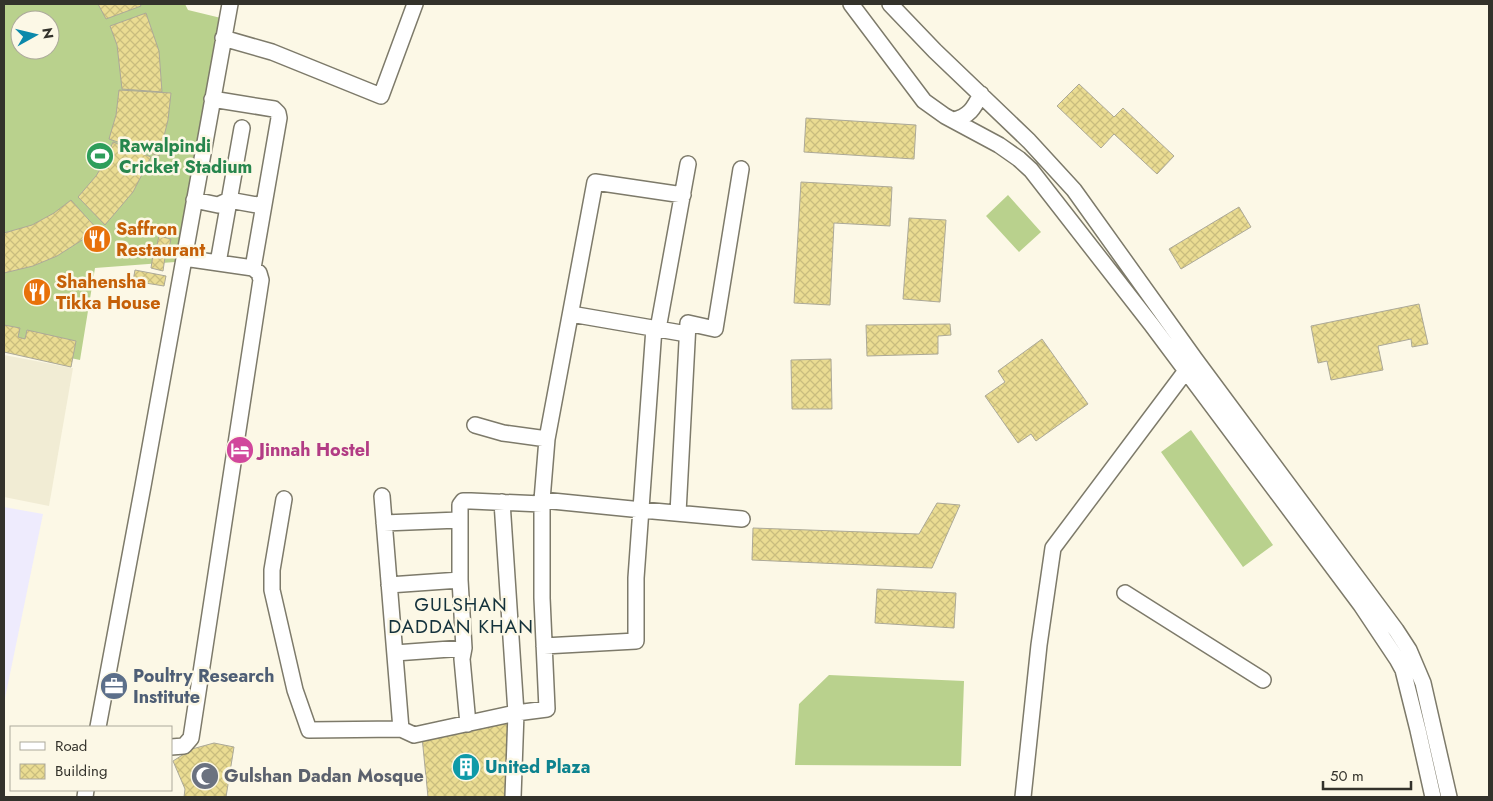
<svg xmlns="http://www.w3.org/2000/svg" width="1493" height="801" viewBox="0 0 1493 801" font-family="Jost,sans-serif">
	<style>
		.built { fill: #f1ecd4 }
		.education { fill: #eeebfd }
		.grass { fill: #b9d18d; fill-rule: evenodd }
		.building { fill: url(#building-cross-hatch); stroke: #aca998 }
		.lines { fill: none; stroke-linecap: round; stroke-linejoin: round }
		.minor-casing { stroke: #7d7a6a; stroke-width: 18 }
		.minor { stroke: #fff; stroke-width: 15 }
		.labels { text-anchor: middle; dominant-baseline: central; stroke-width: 5; stroke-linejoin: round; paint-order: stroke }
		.leisure-label { font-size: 18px; font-weight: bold; fill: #27864d; stroke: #fcf8e6; text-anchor: start }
		.food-label { font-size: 18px; font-weight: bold; fill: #c56008; stroke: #fcf8e6; text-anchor: start }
		.hotel-label { font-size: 18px; font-weight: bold; fill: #b23c85; stroke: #fcf8e6; text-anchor: start }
		.service-label { font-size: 18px; font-weight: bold; fill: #4e5e75; stroke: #fcf8e6; text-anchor: start }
		.culture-label { font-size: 18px; font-weight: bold; fill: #0d838f; stroke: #fcf8e6; text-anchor: start }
		.worship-label { font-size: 18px; font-weight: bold; fill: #5b616d; stroke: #fcf8e6; text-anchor: start }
		.neighbourhood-label { font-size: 19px; letter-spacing: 1px; fill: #14323c; stroke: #fcf8e6 }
	</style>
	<defs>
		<pattern id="building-cross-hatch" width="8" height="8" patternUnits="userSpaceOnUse" patternTransform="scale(1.25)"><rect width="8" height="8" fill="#eadc92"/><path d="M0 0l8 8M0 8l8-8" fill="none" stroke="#c9bd7e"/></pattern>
	</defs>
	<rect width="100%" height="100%" fill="#fcf8e6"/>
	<path class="built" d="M4 355 73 368 49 506 4 497Z"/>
	<path class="education" d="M4 507 43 514 4 703Z"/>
	<path class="grass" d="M4 4H185L188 10 221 18 175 262 95 268 80 360 4 344ZM20 20H50V50H20Z
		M1008 195 1041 232 1019 252 986 216Z
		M1191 430 1273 545 1243 567 1161 452Z
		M829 675 964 681 961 766 795 765 799 704Z"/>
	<path class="building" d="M98 4H140L141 6 106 19Z
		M146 13 159 51 162 92 122 89 117 45 110 26Z
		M1079 84 1114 117 1123 108 1174 156 1157 174 1114 134 1101 148 1057 106Z
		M119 90 171 93 168 120 159 156 109 139 116 115Z
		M806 118 916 125 914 159 804 152Z
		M113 142 151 157 133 192 105 225 78 197 96 176 105 161Z
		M801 182 892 187 890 226 834 223 830 305 794 303Z
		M71 200 98 230 57 256 33 266 4 273V233L32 225 54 213Z
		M1239 207 1251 227 1181 269 1169 249Z
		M909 218 946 220 940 302 903 299Z
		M159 236 171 239 168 252 156 249Z
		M153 255 165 257 163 271 151 268Z
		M135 270 166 276 164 286 133 281Z
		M1419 304 1428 344 1412 347 1411 339 1378 346 1383 370 1331 380 1327 361 1318 363 1311 326Z
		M950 324 951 335 938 336V354L867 356 866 325Z
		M4 325 20 328 18 337 25 339 27 330 76 341 71 367 4 352Z
		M1042 339 1088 404 1036 441 1031 434 1018 443 985 396 1005 382 998 371Z
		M831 359 832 409H792L791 360Z
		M937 503 960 505 932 568 752 560 753 528 919 534Z
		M877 589 956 593 954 628 875 623Z
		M508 718 505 797H428L422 737Z
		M214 743 234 747 226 797H184L185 789 173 761 192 749Z"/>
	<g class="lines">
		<defs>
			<path id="minor" d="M851 4 924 101 945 116 999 145 1019 159 1031 170 1151 324 1361 605 1397 659 1403 670 1418 730 1433 797
				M890 4 935 51 1029 141 1074 190 1195 359 1396 630 1409 650 1423 683 1449 797
				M223 38 272 52 381 96 415 4
				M212 99 274 109 278 113 279 118 253 268
				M953 120C969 117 974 108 981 94
				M194 200 218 205 229 200 263 206
				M218 263 242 128
				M571 314 687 334
				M658 329 688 164
				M475 425 503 433 547 439
				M382 496 401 729 414 735 516 713 547 709 542 598V500L547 439 595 182 683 195
				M284 499 272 570V590L295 690 309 730 401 729
				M542 500 642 510 742 519
				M502 502 516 713 513 797
				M678 513 688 323 715 329 741 169
				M384 523 459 520
				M389 585 460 580
				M1125 593 1263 680
				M544 646 636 641V578L654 328
				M395 653 464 648
				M468 724 462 659 464 648 460 580V505L463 501H471L542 504
				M98 727 143 486 230 4
				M171 747 184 746 191 738 261 280 259 273 253 268 184 258
				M85 797 86 790
				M1023 797 1039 645 1053 548 1191 364"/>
		</defs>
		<use href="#minor" class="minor-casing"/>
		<use href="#minor" class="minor"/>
	</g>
	<defs>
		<symbol id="stadium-disc" viewBox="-11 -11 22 22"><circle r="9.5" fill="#2e9e5b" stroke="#fcf8e6"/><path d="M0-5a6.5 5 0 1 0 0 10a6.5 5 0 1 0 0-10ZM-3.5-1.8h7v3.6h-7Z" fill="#fff"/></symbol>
		<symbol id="restaurant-disc" viewBox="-11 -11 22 22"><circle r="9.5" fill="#e8710a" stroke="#fcf8e6"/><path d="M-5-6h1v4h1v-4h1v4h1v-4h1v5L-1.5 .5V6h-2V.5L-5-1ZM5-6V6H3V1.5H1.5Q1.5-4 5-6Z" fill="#fff"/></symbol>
		<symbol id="hotel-disc" viewBox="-11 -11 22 22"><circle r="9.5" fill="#d1479c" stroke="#fcf8e6"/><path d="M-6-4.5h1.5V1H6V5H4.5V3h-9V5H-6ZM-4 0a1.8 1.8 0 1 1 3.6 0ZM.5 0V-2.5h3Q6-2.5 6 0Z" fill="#fff"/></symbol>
		<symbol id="office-disc" viewBox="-11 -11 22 22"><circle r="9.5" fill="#5c6f8a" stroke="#fcf8e6"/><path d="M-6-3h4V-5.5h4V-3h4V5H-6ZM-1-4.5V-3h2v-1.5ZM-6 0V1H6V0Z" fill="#fff"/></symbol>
		<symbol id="building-disc" viewBox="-11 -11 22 22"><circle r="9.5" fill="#0f9aa8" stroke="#fcf8e6"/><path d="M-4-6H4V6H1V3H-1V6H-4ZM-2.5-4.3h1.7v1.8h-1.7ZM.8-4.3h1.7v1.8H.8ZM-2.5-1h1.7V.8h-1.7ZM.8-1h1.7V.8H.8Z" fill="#fff"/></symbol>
		<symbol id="mosque-disc" viewBox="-11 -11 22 22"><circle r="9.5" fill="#6b7280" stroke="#fcf8e6"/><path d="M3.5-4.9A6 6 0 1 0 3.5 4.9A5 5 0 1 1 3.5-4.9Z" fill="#fff"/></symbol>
	</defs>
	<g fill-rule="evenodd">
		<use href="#stadium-disc" x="84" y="140" width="32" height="32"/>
		<use href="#restaurant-disc" x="81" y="223" width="32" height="32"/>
		<use href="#restaurant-disc" x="21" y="276" width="32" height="32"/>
		<use href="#hotel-disc" x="224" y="434" width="32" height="32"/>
		<use href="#office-disc" x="98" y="670" width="32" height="32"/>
		<use href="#building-disc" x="450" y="751" width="32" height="32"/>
		<use href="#mosque-disc" x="189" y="760" width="32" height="32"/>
	</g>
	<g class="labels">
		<g class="leisure-label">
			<text x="119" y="146">Rawalpindi<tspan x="119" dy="21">Cricket Stadium</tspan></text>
		</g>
		<g class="food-label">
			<text x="116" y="229">Saffron<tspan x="116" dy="21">Restaurant</tspan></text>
			<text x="56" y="282">Shahensha<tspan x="56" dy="21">Tikka House</tspan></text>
		</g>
		<g class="hotel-label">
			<text x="259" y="450">Jinnah Hostel</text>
		</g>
		<g class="service-label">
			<text x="133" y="676">Poultry Research<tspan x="133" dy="21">Institute</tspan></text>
		</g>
		<g class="culture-label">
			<text x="485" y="767">United Plaza</text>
		</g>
		<g class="worship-label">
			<text x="224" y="776">Gulshan Dadan Mosque</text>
		</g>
		<g class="neighbourhood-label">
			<text x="461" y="604">GULSHAN<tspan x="461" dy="22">DADDAN KHAN</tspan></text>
		</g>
	</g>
	<rect width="1493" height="801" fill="none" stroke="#33322b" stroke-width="10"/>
	<rect x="10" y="726" width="162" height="65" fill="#fcf8e6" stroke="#aca99b"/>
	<rect x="20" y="742" width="25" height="8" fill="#ffffff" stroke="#aca99b"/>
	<text x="55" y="751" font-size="15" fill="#33322b">Road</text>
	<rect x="20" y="764" width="25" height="15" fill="url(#building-cross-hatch)" stroke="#aca99b"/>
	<text x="55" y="776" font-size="15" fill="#33322b">Building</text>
	<g transform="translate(35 35) rotate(82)"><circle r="24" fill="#fcf8e6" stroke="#aca99b"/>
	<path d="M0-4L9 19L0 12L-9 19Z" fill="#0b89ab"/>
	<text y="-8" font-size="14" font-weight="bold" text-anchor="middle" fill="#33322b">N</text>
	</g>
	<path d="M1323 781v8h88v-8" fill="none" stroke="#33322b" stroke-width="2.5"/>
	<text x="1330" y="781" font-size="15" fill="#33322b" stroke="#fcf8e6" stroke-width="4" paint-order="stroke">50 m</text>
</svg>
